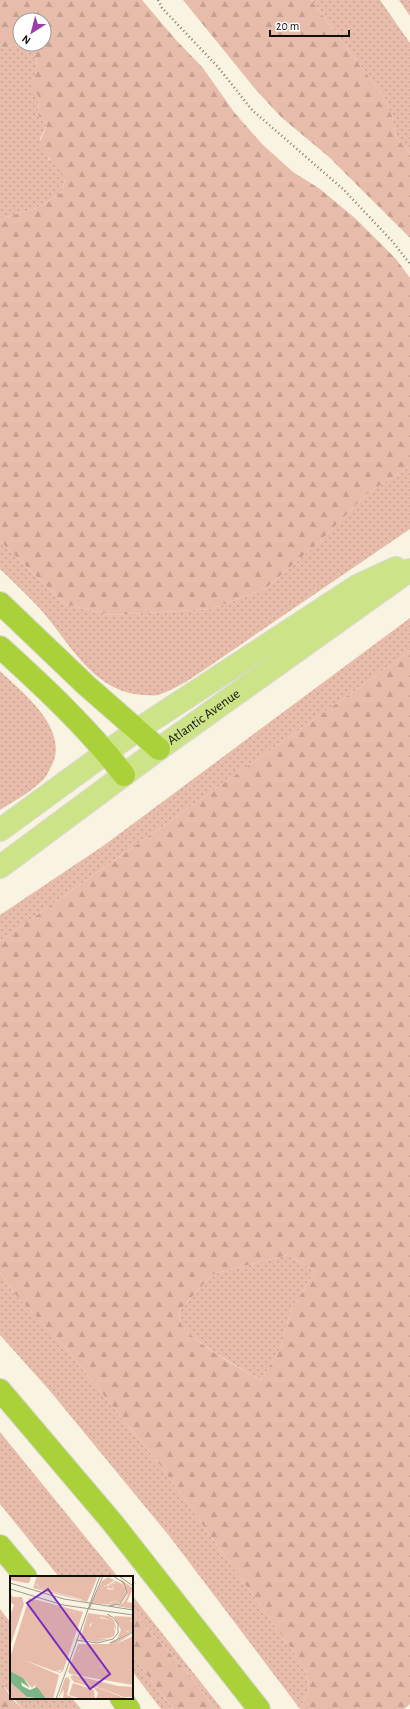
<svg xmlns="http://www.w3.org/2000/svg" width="410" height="1709" viewBox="0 0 410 1709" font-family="'Alegreya Sans',sans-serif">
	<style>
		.grass { fill: url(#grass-dots) }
		.forest { fill: url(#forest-firs); fill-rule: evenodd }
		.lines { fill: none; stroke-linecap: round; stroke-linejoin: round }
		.major-casing { stroke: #d9d9d8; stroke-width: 24 }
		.highway-casing { stroke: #d9d9d8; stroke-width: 24 }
		.path { stroke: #7b786c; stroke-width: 2.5; stroke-dasharray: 1 3; stroke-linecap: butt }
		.major { stroke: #cce388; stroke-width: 22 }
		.highway { stroke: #aad139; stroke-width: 22 }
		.labels { text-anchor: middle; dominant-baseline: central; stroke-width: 3; stroke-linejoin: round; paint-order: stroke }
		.street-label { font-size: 14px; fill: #11100a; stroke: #fff }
		.inset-road { fill: none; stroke: #9c998b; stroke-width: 1 }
		.view { fill: #7b2cbf; fill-opacity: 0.15; stroke: #7b2cbf; stroke-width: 2 }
		.inset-edge { fill: none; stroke: #11100a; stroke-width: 2 }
	</style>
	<defs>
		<pattern id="grass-dots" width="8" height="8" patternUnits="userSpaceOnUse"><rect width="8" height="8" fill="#e8bcab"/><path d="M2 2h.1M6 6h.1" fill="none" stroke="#c6a192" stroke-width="1.8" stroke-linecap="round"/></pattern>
		<pattern id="forest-firs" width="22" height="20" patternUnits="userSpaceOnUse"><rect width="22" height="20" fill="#e8bcab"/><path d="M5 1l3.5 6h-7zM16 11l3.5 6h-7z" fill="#c6a192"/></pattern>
	</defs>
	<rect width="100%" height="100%" fill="#f8f4e1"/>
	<path class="grass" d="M311 0H380L410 43V153L396 137 392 116 382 94Z
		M399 0H410V16Z
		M19 45 34 52 38 70 33 79 38 95 39 117 47 124 40 139 49 159 59 167 65 180 61 193 37 208 0 219V48Z
		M410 466V529L211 665C195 676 177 689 158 695 154 696 148 695 143 695 93 692 70 643 41 610 28 596 14 582 0 569V541L65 604 111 615 211 609 265 589 322 539 368 493Z
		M410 618V650L398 660 0 941V915L103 846Z
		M0 671C24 694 71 730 51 767 49 771 46 777 43 780 31 792 14 801 0 810Z
		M288 1255 315 1271 291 1310 280 1349 261 1380C243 1370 193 1342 183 1326 180 1322 180 1315 179 1311L213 1274Z
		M0 1272 15 1294 64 1346 160 1465 305 1668 309 1690 300 1709 170 1537 50 1391 0 1335Z
		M0 1432 118 1577H59L0 1504Z
		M132 1595 222 1709H215L192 1678 132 1611Z
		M0 1609 11 1623V1696L0 1679Z
		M132 1655 173 1709H161L132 1671Z
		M13 1698H72L81 1709H23Z"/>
	<path class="forest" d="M0 0H142L176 40 203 68 234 112 262 144 293 172 320 189 356 219 396 259 410 278V466L368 493 322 539 265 589 211 609 111 615 65 604 0 541V219L37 208 61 193 65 180C58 166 47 158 39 144L47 124 39 117 38 95 31 89 33 79 38 70 34 52 19 45 0 48ZM20 20H44V44H20Z
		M183 0H311L382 94 392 116 396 137 410 153V238L329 157 281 117 256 90Z
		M410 650V1704L404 1709H300L309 1690 305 1668 160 1465 64 1346 15 1294 0 1272V941L398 660ZM288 1255 315 1271 291 1310 280 1349 261 1380C241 1369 195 1344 183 1326 180 1323 180 1316 179 1311L213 1274Z
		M132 1611 192 1678 215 1709H173L132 1655Z
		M0 1679 11 1698 23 1709H0Z"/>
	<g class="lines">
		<defs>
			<g id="major">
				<path d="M0 830 137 730 357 586 396 568"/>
				<path id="s1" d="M0 867 159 749 410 570"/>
			</g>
			<path id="highway" d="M0 603 87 686 159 749
				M0 647C44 687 88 728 124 775
				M0 1390 112 1522 259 1709
				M0 1546 26 1577
				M121 1698 129 1709"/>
		</defs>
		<use href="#major" class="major-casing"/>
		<use href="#highway" class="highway-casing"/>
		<path class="path" d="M158 0 162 8 218 67 252 110 344 190 392 241 410 264"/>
		<use href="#major" class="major"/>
		<use href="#highway" class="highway"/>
	</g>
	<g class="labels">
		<g class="street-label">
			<text stroke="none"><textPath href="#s1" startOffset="253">Atlantic Avenue</textPath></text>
		</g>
	</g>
	<g transform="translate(10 1576)">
		<rect width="123" height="123" fill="#f8f4e1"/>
		<path d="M27 0H30L26 8 30 12 71 24 88 0 77 26 23 12ZM98 1 114 9 116 18 111 26 104 29 82 27 92 5ZM106 5 100 8 97 12 104 13 101 8 106 7 108 25 100 27 92 12 105 4ZM110 3 123 12 117 26 123 27V33L107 30 113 27 118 19ZM23 23 73 36 53 95 50 97 15 83 50 96 52 94 66 37 39 31ZM78 37 99 40 104 44 106 51 104 60 100 62 105 53 103 48 100 44 91 41 80 48 79 59 88 63H99L86 66 70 63ZM104 40 123 41V44H116L111 48 117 56 123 52V55L107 63 111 54ZM123 57 106 68 90 72 72 71 68 75 60 98 58 96 68 68H98ZM108 81 123 82V93L97 97 90 92 95 84ZM58 101 60 105 57 119 67 123 53 122 54 113 48 123 55 102ZM60 101 112 121 123 123H86L88 117 84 112 64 106ZM0 106 17 121 20 123H0ZM63 107 84 114 85 123H71L59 119Z" fill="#e8bcab" fill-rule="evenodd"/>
		<path d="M0 0H21V1L19 7H16L0 4ZM30 0H87L79 19 74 24 30 12 26 7ZM109 7 114 17 108 25 96 27 87 22 92 12 98 9 97 13 103 14 104 12 101 8ZM0 17 3 21H12L14 28 0 71V40L4 29 0 26ZM19 22 68 38V44L52 94 44 95 14 84 49 99 43 123 34 122 26 111 24 113 26 108 22 112 13 102 0 95V82ZM85 41 100 44 104 48V57L100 62 88 63 76 59ZM111 49a6 6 0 1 1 12 0a6 6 0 1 1-12 0ZM123 60V82L95 84 90 91 97 97 100 94 123 93V109L60 98 66 78 72 71 106 68ZM63 99 108 110 123 111V121H114L60 101Z" fill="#e8bcab"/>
		<path d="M0 95 13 102 20 112 11 106 12 110 20 114 27 111 36 123 17 121 0 106Z" fill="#7cb587"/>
		<path class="inset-road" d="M109 0 123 10M0 7 54 23 123 34M0 13 53 29 123 39M99 30 110 28 117 17 114 7 103 0M79 33 93 0M66 64 87 67 103 63 108 57V48L104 42 97 38M100 67 123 56M46 123 90 0"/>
		<path class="view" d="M38 13 100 98 80 113 17 27Z"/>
		<rect width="123" height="123" class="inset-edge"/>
	</g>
	<g transform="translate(32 32) rotate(216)"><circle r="19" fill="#ffffff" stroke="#a09f9d"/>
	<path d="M0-3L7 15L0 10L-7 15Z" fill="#9c3ea8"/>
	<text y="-6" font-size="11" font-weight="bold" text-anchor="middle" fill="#11100a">N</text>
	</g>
	<path d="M270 30v6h79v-6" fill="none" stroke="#11100a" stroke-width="2"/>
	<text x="276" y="30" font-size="12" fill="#11100a" stroke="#ffffff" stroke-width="3" paint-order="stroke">20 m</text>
</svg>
